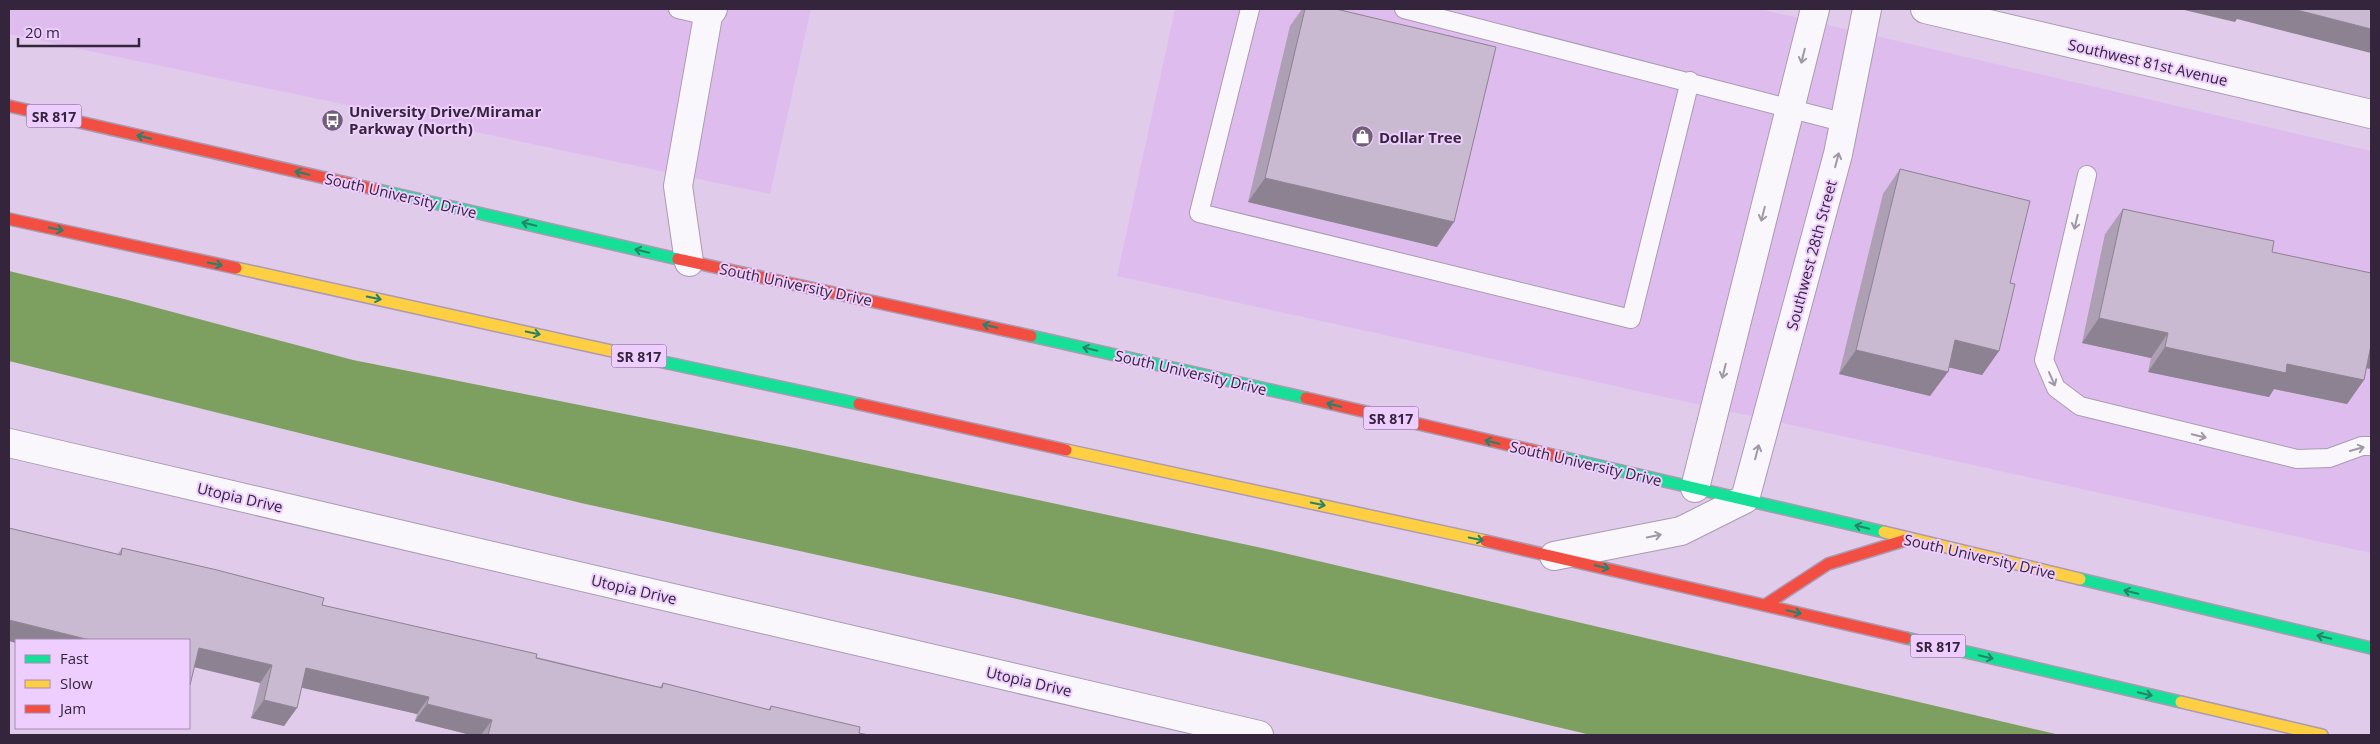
<svg xmlns="http://www.w3.org/2000/svg" width="2380" height="744" viewBox="0 0 2380 744" font-family="'Open Sans',sans-serif">
	<style>
		.built { fill: #debdee }
		.water { fill: #7da060 }
		.lines { fill: none; stroke-linecap: round; stroke-linejoin: round }
		.lane-casing { stroke: #aa9ab2; stroke-width: 20 }
		.street-casing { stroke: #aa9ab2; stroke-width: 30 }
		.fast-casing { stroke: #aa9ab2; stroke-width: 14 }
		.slow-casing { stroke: #aa9ab2; stroke-width: 14 }
		.jam-casing { stroke: #aa9ab2; stroke-width: 14 }
		.lane { stroke: #faf7fc; stroke-width: 18 }
		.street { stroke: #faf7fc; stroke-width: 28 }
		.fast { stroke: #16e098; stroke-width: 11 }
		.slow { stroke: #ffcf43; stroke-width: 11 }
		.jam { stroke: #f24e42; stroke-width: 11 }
		.wall { fill: #ad9fb4 }
		.shaded-wall { fill: #8d8292 }
		.building { fill: #c9b9d1; stroke: #8d8292 }
		.oneway { stroke: #a198a6 }
		.oneway2 { stroke: #26826a }
		.labels { text-anchor: middle; dominant-baseline: central; stroke-width: 4; stroke-linejoin: round; paint-order: stroke }
		.shield { fill: #eecefe; stroke: #6c5876; stroke-width: 1 }
		.shield-label { font-size: 14px; font-weight: bold; fill: #35253c }
		.street-label { font-size: 15px; fill: #35253c; stroke: #eecefe }
		.poi-label { font-size: 15px; font-weight: bold; fill: #35253c; stroke: #eecefe; text-anchor: start }
	</style>
	<rect width="100%" height="100%" fill="#e0cbeb"/>
	<path class="built" d="M9 9H811L770 194 9 34Z
		M1175 9H1760L2371 151V553L1117 276Z"/>
	<path class="water" d="M9 271 124 299 353 360 795 448 1262 548 2060 735H1591L1004 596 581 503 9 361Z"/>
	<g class="lines">
		<defs>
			<path id="lane" d="M678 9 708 16
				M1250 9 1199 213 1631 319 1690 81
				M1404 9 1846 123
				M2087 175 2044 360 2056 388 2080 406 2297 459 2329 458 2362 446H2371"/>
			<path id="street" d="M1925 9 2371 114
				M689 262 678 186 708 16 713 9
				M9 443 1259 735
				M1695 488 1815 9
				M1554 556 1681 531 1745 499 1838 154 1867 9"/>
			<path id="fast" d="M378 190 678 259
				M1031 336 1306 398
				M621 353 859 404
				M1561 457 1884 532
				M2080 579 2371 648
				M1906 638 2181 702"/>
			<path id="slow" d="M236 268 621 353
				M1066 450 1486 541
				M1884 532 2080 579
				M2181 702 2322 735"/>
			<path id="jam" d="M9 106 378 190
				M9 219 236 268
				M678 259 1031 336
				M1306 398 1561 457
				M859 404 1066 450
				M1486 541 1906 638
				M1765 605 1828 564 1909 539"/>
		</defs>
		<use href="#lane" class="lane-casing"/>
		<use href="#street" class="street-casing"/>
		<use href="#fast" class="fast-casing"/>
		<use href="#slow" class="slow-casing"/>
		<use href="#jam" class="jam-casing"/>
		<use href="#lane" class="lane"/>
		<use href="#street" class="street"/>
		<use href="#fast" class="fast"/>
		<use href="#slow" class="slow"/>
		<use href="#jam" class="jam"/>
	</g>
	<path class="wall" d="M1302 9H1336L1437 247 1248 202 1290 26Z
		M1900 169 2010 283 1999 351 1982 375 1949 367 1930 396 1839 374 1883 194Z
		M2123 209 2272 252 2371 369 2366 368 2364 380 2347 404 2274 389 2269 397 2148 372 2151 358 2082 343 2105 234Z
		M122 548 322 605 660 687 663 683 768 710 771 706 859 733 869 735H471L415 721 417 714 302 687 284 726 251 718 260 683 189 640 118 554Z"/>
	<path class="shaded-wall" d="M2180 9H2293L2371 29V53L2237 19 2235 22Z
		M1265 178 1454 222 1437 247 1248 202Z
		M2099 318 2168 333 2151 358 2082 343Z
		M1955 340 1999 351 1982 375 1938 365Z
		M2371 342V369L2355 366Z
		M2165 347 2287 364 2364 380 2347 404 2274 389 2269 397 2148 372Z
		M1856 350 1948 372 1930 396 1839 374Z
		M9 620 90 640H16V643L9 641Z
		M199 648 272 665 260 683 189 666Z
		M306 668 429 697 417 714 294 686Z
		M264 700 297 708 284 726 251 718Z
		M427 704 492 720 481 735H471L415 721Z"/>
	<path class="building" d="M1305 9H1336L1496 47 1454 222 1265 178Z
		M2293 9H2371V29Z
		M1900 169 2030 201 2010 283 2015 284 1999 351 1955 340 1948 372 1856 350Z
		M2123 209 2274 241 2272 252 2371 273V345L2364 380 2287 364 2286 373 2165 347 2168 333 2099 318Z
		M9 528 121 555 122 548 217 570 324 598 322 605 537 654 536 658 662 688 663 683 770 710 771 706 860 727 859 733 869 735H488L492 720 427 704 429 697 306 668 297 708 264 700 272 665 199 648 190 685H189V640H90L9 620Z"/>
	<defs><path id="oneway-shaft" d="M-6 0H5M1.5-3L5.5 0L1.5 3" fill="none" stroke-width="1.6" stroke-linecap="round" stroke-linejoin="round" transform="scale(1.25)"/></defs>
	<g class="oneway">
		<use href="#oneway-shaft" transform="translate(1803 56) rotate(104)"/>
		<use href="#oneway-shaft" transform="translate(1837 160) rotate(-75)"/>
		<use href="#oneway-shaft" transform="translate(1763 214) rotate(104)"/>
		<use href="#oneway-shaft" transform="translate(2076 222) rotate(103)"/>
		<use href="#oneway-shaft" transform="translate(1724 371) rotate(104)"/>
		<use href="#oneway-shaft" transform="translate(2052 379) rotate(66)"/>
		<use href="#oneway-shaft" transform="translate(2199 436) rotate(14)"/>
		<use href="#oneway-shaft" transform="translate(2357 449) rotate(-16)"/>
		<use href="#oneway-shaft" transform="translate(1757 452) rotate(-75)"/>
		<use href="#oneway-shaft" transform="translate(1654 536) rotate(-11)"/>
	</g>
	<g class="oneway2">
		<use href="#oneway-shaft" transform="translate(144 137) rotate(-167)"/>
		<use href="#oneway-shaft" transform="translate(302 173) rotate(-167)"/>
		<use href="#oneway-shaft" transform="translate(529 224) rotate(-167)"/>
		<use href="#oneway-shaft" transform="translate(56 229) rotate(12)"/>
		<use href="#oneway-shaft" transform="translate(642 251) rotate(-166)"/>
		<use href="#oneway-shaft" transform="translate(215 264) rotate(12)"/>
		<use href="#oneway-shaft" transform="translate(374 298) rotate(12)"/>
		<use href="#oneway-shaft" transform="translate(990 326) rotate(-167)"/>
		<use href="#oneway-shaft" transform="translate(533 333) rotate(12)"/>
		<use href="#oneway-shaft" transform="translate(1090 349) rotate(-167)"/>
		<use href="#oneway-shaft" transform="translate(1334 405) rotate(-167)"/>
		<use href="#oneway-shaft" transform="translate(1492 442) rotate(-167)"/>
		<use href="#oneway-shaft" transform="translate(1318 504) rotate(12)"/>
		<use href="#oneway-shaft" transform="translate(1862 527) rotate(-166)"/>
		<use href="#oneway-shaft" transform="translate(1476 539) rotate(12)"/>
		<use href="#oneway-shaft" transform="translate(1602 567) rotate(13)"/>
		<use href="#oneway-shaft" transform="translate(2131 592) rotate(-167)"/>
		<use href="#oneway-shaft" transform="translate(1794 612) rotate(13)"/>
		<use href="#oneway-shaft" transform="translate(2324 637) rotate(-167)"/>
		<use href="#oneway-shaft" transform="translate(1986 657) rotate(13)"/>
		<use href="#oneway-shaft" transform="translate(2145 694) rotate(13)"/>
	</g>
	<defs>
		<symbol id="bus-disc" viewBox="-11 -11 22 22"><circle r="9.5" fill="#715f79" stroke="#eecefe"/><path d="M-5-6H5V4H4V6H2V4H-2V6H-4V4H-5ZM-3.5-4V0h7V-4ZM-3.5 1.2v1.5H-2V1.2ZM2 1.2v1.5H3.5V1.2Z" fill="#fff"/></symbol>
		<symbol id="shop-disc" viewBox="-11 -11 22 22"><circle r="9.5" fill="#715f79" stroke="#eecefe"/><path d="M-5-2.5h2.3a2.7 3.5 0 0 1 5.4 0H5L5.5 6h-11ZM-1.5-2.5h3a1.5 2.3 0 0 0-3 0Z" fill="#fff"/></symbol>
	</defs>
	<g fill-rule="evenodd">
		<use href="#bus-disc" x="320" y="108" width="25" height="25"/>
		<use href="#shop-disc" x="1350" y="124" width="25" height="25"/>
	</g>
	<g class="labels">
		<g class="shield">
			<rect x="26.5" y="104.5" width="55" height="23" rx="4"/>
			<rect x="611.5" y="344.5" width="55" height="23" rx="4"/>
			<rect x="1363.5" y="406.5" width="55" height="23" rx="4"/>
			<rect x="1910.5" y="634.5" width="55" height="23" rx="4"/>
		</g>
		<g class="shield-label">
			<text x="54" y="116">SR 817</text>
			<text x="639" y="356">SR 817</text>
			<text x="1391" y="418">SR 817</text>
			<text x="1938" y="646">SR 817</text>
		</g>
		<g class="street-label">
			<text transform="translate(2148 62) rotate(13)">Southwest 81st Avenue</text>
			<text transform="translate(401 195) rotate(13)">South University Drive</text>
			<text transform="translate(1811 255) rotate(-75)">Southwest 28th Street</text>
			<text transform="translate(796 284) rotate(12)">South University Drive</text>
			<text transform="translate(1191 372) rotate(13)">South University Drive</text>
			<text transform="translate(1586 463) rotate(13)">South University Drive</text>
			<text transform="translate(240 497) rotate(13)">Utopia Drive</text>
			<text transform="translate(1980 556) rotate(13)">South University Drive</text>
			<text transform="translate(634 589) rotate(13)">Utopia Drive</text>
			<text transform="translate(1029 681) rotate(13)">Utopia Drive</text>
		</g>
		<g class="poi-label">
			<text x="349" y="111">University Drive/Miramar<tspan x="349" dy="17">Parkway (North)</tspan></text>
			<text x="1379" y="137">Dollar Tree</text>
		</g>
	</g>
	<rect width="2380" height="744" fill="none" stroke="#35253c" stroke-width="20"/>
	<rect x="15" y="639" width="175" height="90" fill="#eecefe" stroke="#a48ab0"/>
	<rect x="25" y="655" width="25" height="8" fill="#16e098" stroke="#a48ab0"/>
	<text x="60" y="664" font-size="15" fill="#35253c">Fast</text>
	<rect x="25" y="680" width="25" height="8" fill="#ffcf43" stroke="#a48ab0"/>
	<text x="60" y="689" font-size="15" fill="#35253c">Slow</text>
	<rect x="25" y="705" width="25" height="8" fill="#f24e42" stroke="#a48ab0"/>
	<text x="60" y="714" font-size="15" fill="#35253c">Jam</text>
	<path d="M18 38v8h121v-8" fill="none" stroke="#35253c" stroke-width="2.5"/>
	<text x="25" y="38" font-size="15" fill="#35253c" stroke="#eecefe" stroke-width="4" paint-order="stroke">20 m</text>
</svg>
